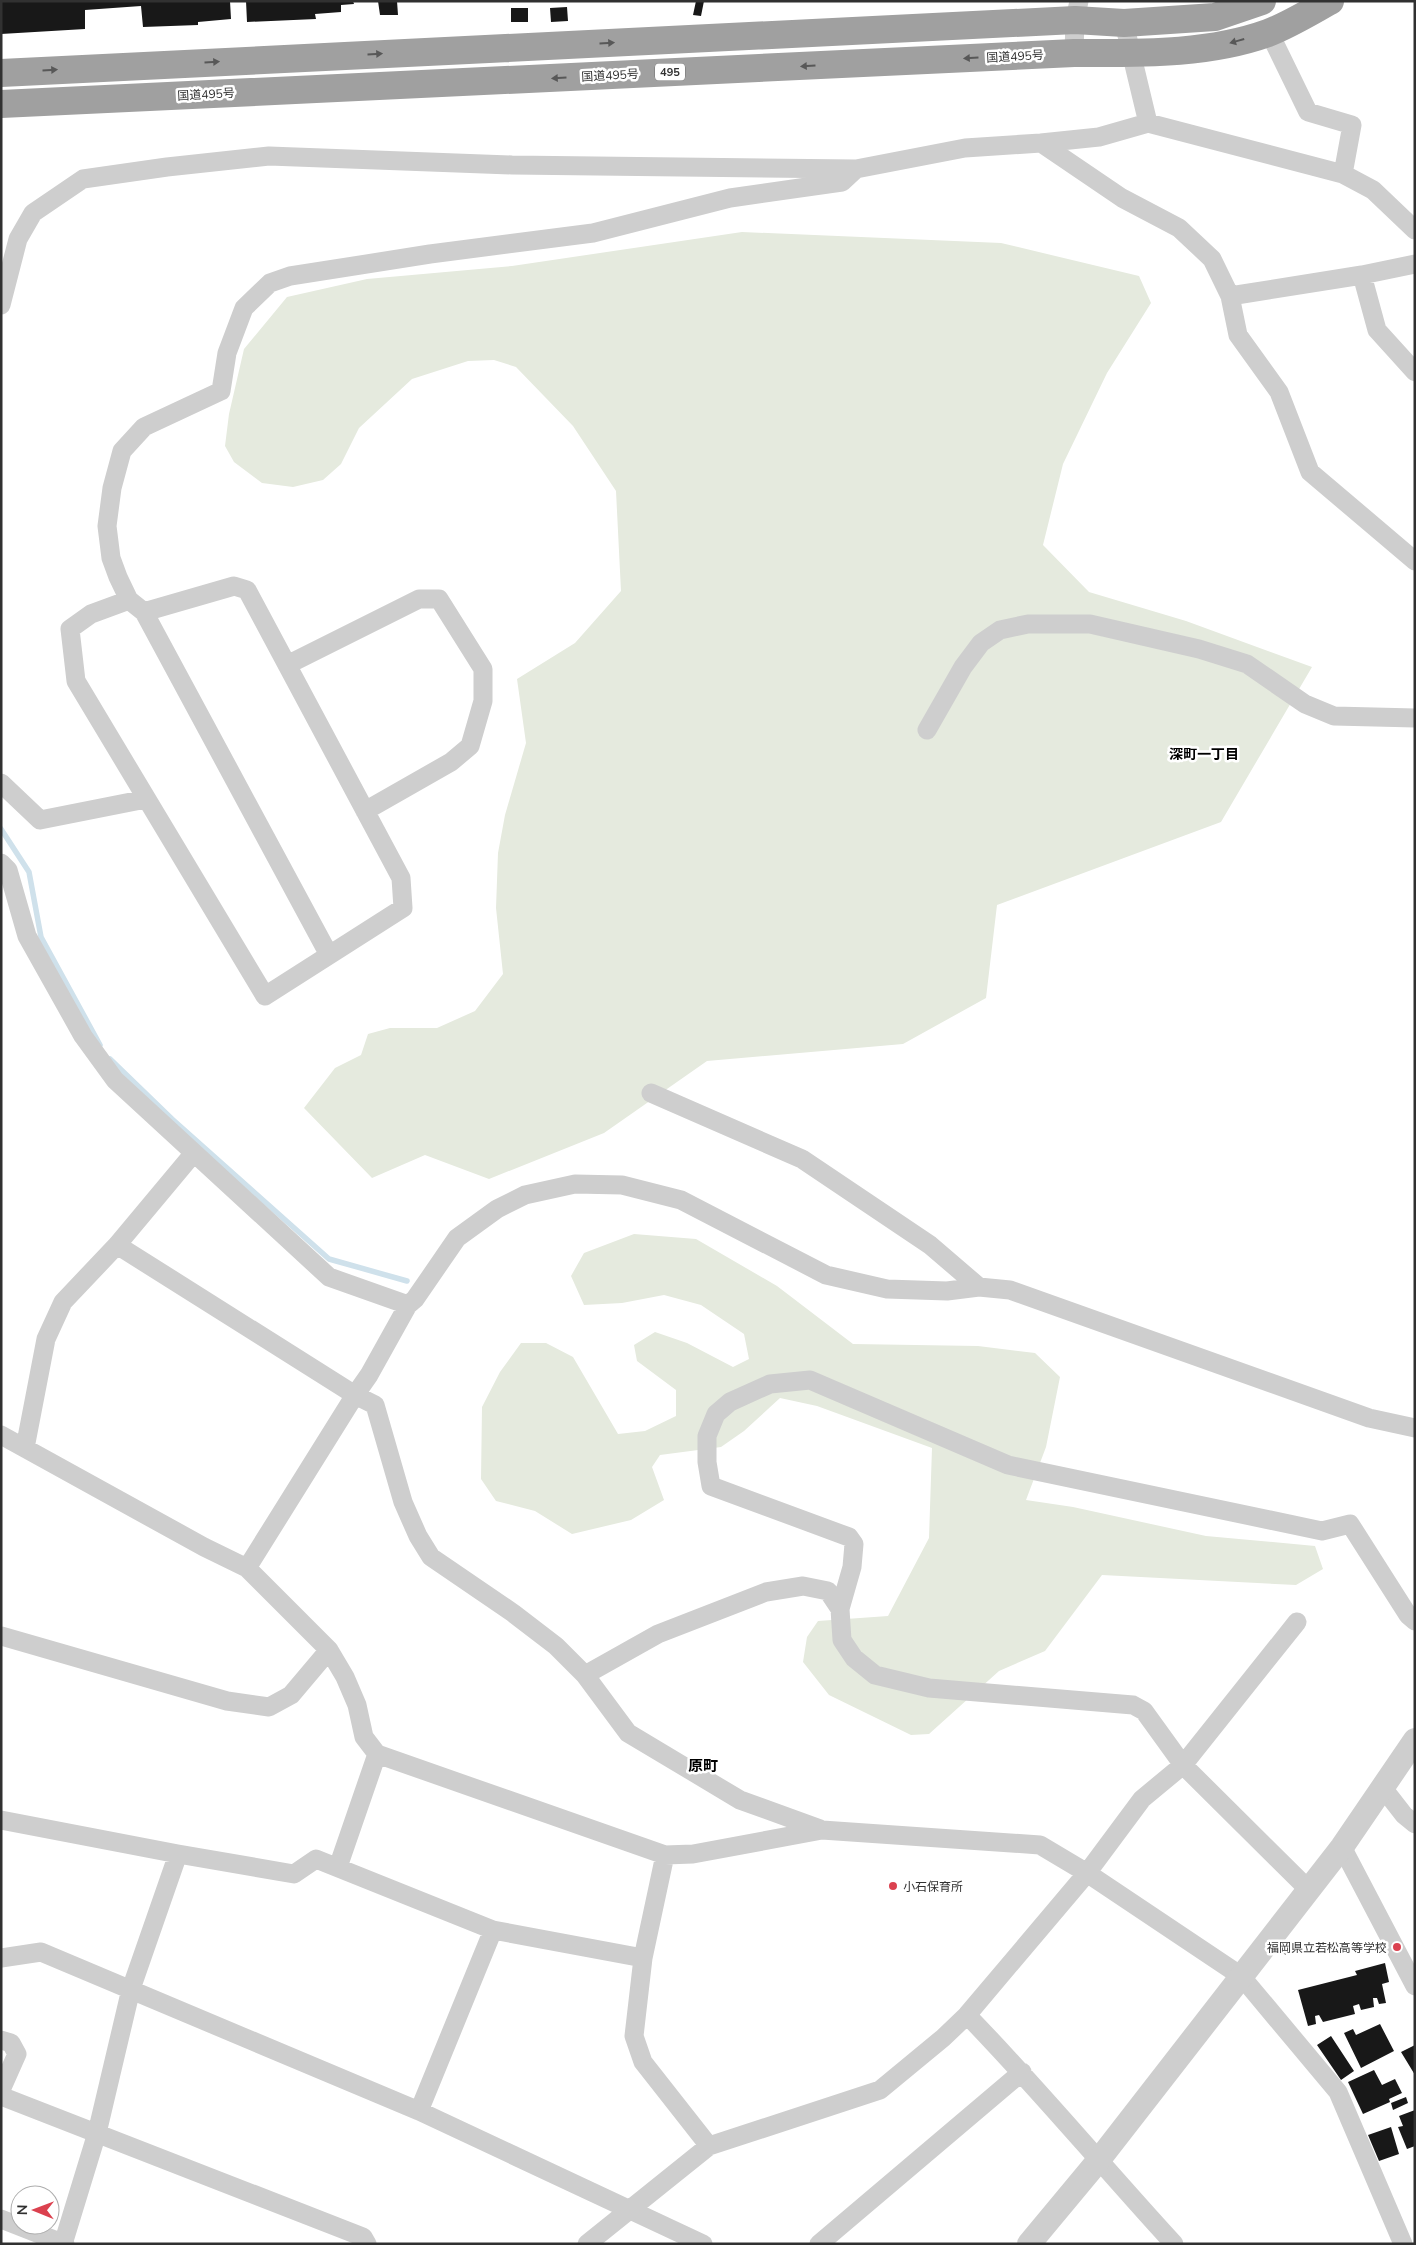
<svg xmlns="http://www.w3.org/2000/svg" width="1416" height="2245" viewBox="0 0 1416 2245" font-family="Mulish,'Noto Sans JP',sans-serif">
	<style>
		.green { fill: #e5eade }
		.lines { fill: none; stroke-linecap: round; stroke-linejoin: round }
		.stream { stroke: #cfe1eb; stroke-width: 5.5 }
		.building { fill: #181818 }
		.minor { stroke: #cecece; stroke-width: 19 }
		.tertiary { stroke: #cecece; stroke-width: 24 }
		.trunk { stroke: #a0a0a0; stroke-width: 28 }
		.oneway { fill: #585858 }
		.poi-dot { fill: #db414f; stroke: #fff; stroke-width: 2 }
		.labels { text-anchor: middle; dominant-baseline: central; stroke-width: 5; stroke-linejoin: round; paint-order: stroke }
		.shield { fill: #fff; stroke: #6f6f6f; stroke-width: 1 }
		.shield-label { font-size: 11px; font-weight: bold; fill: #313131 }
		.street-label { font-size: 12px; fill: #313131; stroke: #fff }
		.poi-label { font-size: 12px; fill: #313131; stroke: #fff; text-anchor: start }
		.neighbourhood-label { font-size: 14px; font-weight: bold; fill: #000; stroke: #fff }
		.quarter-label { font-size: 15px; font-weight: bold; fill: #000; stroke: #fff }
	</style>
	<rect width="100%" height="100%" fill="#fff"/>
	<path class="green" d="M742 232 1001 243 1139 276 1151 303 1107 373 1063 464 1043 545 1089 592 1186 621 1312 667 1221 822 997 905 986 998 903 1044 707 1061 604 1133 489 1179 425 1155 372 1178 304 1108 335 1068 361 1055 368 1034 390 1028H437L475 1011 503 974 496 908 498 853 505 815 526 743 517 679 575 643 621 591 616 491 573 426 516 367 494 360 468 361 412 379 359 428 341 464 323 480 293 487 262 483 234 462 225 446 229 414 244 349 287 297 367 279 512 266Z
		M634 1234 696 1239 777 1286 853 1344 978 1346 1035 1353 1060 1377 1046 1447 1026 1500 1073 1507 1206 1536 1315 1546 1323 1569 1296 1585 1102 1575 1045 1651 999 1671 929 1734 911 1735 829 1695 803 1662 807 1637 818 1621 888 1616 929 1538 932 1448 817 1406 780 1398 744 1431 721 1447 660 1455 652 1467 664 1500 631 1520 572 1534 535 1511 496 1501 481 1479 482 1407 500 1372 521 1343H546L573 1357 618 1434 645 1431 676 1416V1390L637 1361 634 1345 655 1332 687 1343 733 1367 749 1359 744 1334 701 1305 664 1295 622 1303 584 1305 571 1276 584 1253Z"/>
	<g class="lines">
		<path class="stream" d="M1 829 29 872 41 937 100 1045
			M110 1059 172 1119 329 1259 407 1281"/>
	</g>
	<path class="building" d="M1 1H230L231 19 198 22V25L143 27 141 6 85 10V29L1 34Z
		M246 1H353L354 4 341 5V12L315 14 316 19 247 22Z
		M378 1H397L398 15H380Z
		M696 1H704L701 16 693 15Z
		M567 7 568 21 551 22 550 8Z
		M511 8H528V22H511Z
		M1290 1941 1294 1944 1286 1955 1281 1952Z
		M1385 1963 1389 1982 1382 1984 1386 2003 1379 2004 1377 1998H1373L1374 2007 1361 2010 1359 2004 1353 2006 1355 2014 1323 2022 1319 2015 1315 2016 1316 2024 1308 2026 1298 1990 1357 1975 1355 1971Z
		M1380 2024 1394 2051 1361 2068 1344 2033 1353 2029 1356 2035Z
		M1331 2036 1354 2071 1341 2080 1317 2045Z
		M1415 2045V2075L1401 2052Z
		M1374 2070 1382 2085 1395 2079 1402 2093 1389 2099 1390 2102 1363 2114 1348 2082Z
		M1406 2097 1408 2103 1393 2110 1391 2103Z
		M1415 2110V2146L1407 2149 1398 2127 1403 2126 1399 2116Z
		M1391 2127 1399 2154 1379 2161 1368 2135Z"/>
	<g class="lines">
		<path class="minor" d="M1124 23 1148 123 1343 174 1373 190 1415 230
			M1269 32 1308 112 1352 125 1343 174
			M1074 53 1075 20 1079 1
			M1041 143 1099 137 1148 123
			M1362 275 1377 330 1415 372
			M1230 296 1362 275 1415 264
			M1 305 18 239 33 213 83 179 167 167 269 156 512 165 856 169 965 148 1041 143 1122 198 1179 228 1212 259 1230 296 1238 335 1279 392 1310 472 1415 561
			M129 600 91 614 70 629 76 681 265 996 403 908 401 878 247 590 234 586 144 612
			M287 665 419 599H439L483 669V701L470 746 451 762 365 811
			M927 730 963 667 981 643 1000 630 1028 624H1090L1199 649 1247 664 1305 704 1334 716 1415 718
			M1 783 40 820 146 799
			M1 863 8 870 27 936 83 1036 115 1080 329 1277 408 1305
			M329 955 144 612 129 600 118 577 111 558 107 526 112 488 122 451 144 427 221 391 227 353 244 308 270 283 290 276 430 254 593 233 730 198 842 182 856 169
			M651 1093 802 1159 930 1245 979 1287
			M117 1245 355 1395 375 1405 403 1502 418 1536 431 1557 513 1613 556 1646 585 1675 628 1733 740 1800 820 1829
			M1 1435 204 1547 247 1568 329 1650 345 1677 357 1705 364 1737 377 1754 665 1855 693 1854 822 1830 1040 1845 1087 1873 1241 1976 1338 2092 1403 2244
			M25 1448 46 1339 63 1302 117 1245 193 1154
			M247 1568 355 1395 369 1375 408 1305 415 1299 457 1238 497 1209 525 1195 575 1184 622 1185 681 1200 826 1275 887 1289 947 1291 979 1287 1010 1290 1369 1418 1415 1428
			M1 1636 227 1701 269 1707 291 1695 329 1650
			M585 1675 658 1634 766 1592 803 1586 828 1591 840 1609
			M1383 1788 1404 1815 1415 1824
			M1 1820 178 1854 294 1874 316 1859 493 1930 643 1958
			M1342 1847 1415 1986
			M665 1855 643 1958 634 2036 643 2062 709 2146
			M338 1867 377 1754
			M1308 1889 1183 1765 1144 1711 1133 1705 929 1688 875 1675 854 1658 842 1640 840 1609 852 1567 854 1544 849 1537 711 1486 707 1462V1436L716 1414 730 1402 770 1384 810 1380 1008 1465 1322 1531 1350 1524 1408 1615 1415 1621
			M1 1958 41 1952 419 2111 703 2244
			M967 2015C1039 2089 1104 2168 1174 2244
			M1 2040 11 2043 17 2054 1 2090
			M1 2096 363 2237 367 2244
			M419 2111 493 1930
			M1 2219 65 2244
			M63 2244 97 2133 131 1989 178 1854
			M587 2244 709 2146 880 2090 943 2038 967 2015 1087 1873 1142 1799 1183 1765 1297 1622
			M819 2244 1022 2072"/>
		<path class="tertiary" d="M1029 2244 1098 2161 1342 1847 1415 1740"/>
		<path class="trunk" d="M1 73 1075 20 1124 23 1215 17 1262 1
			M1 104 1074 53C1138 53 1207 55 1268 33 1289 25 1310 12 1330 1"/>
	</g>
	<defs><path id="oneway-solid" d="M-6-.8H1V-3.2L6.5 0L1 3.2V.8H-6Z" transform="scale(1.25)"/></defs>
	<g class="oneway">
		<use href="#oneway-solid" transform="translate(1237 41) rotate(164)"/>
		<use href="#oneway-solid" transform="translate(607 43) rotate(-3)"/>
		<use href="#oneway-solid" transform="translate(375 54) rotate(-3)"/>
		<use href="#oneway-solid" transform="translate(971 58) rotate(177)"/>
		<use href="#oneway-solid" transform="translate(212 62) rotate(-3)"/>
		<use href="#oneway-solid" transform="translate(808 66) rotate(177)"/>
		<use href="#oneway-solid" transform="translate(50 70) rotate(-3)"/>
		<use href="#oneway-solid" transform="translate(559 78) rotate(177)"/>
	</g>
	<g class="poi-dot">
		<circle cx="893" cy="1886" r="5"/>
		<circle cx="1397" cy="1947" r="5"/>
	</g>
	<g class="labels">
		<rect class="shield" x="655" y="63.5" width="30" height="17" rx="4"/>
		<g class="shield-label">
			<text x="670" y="72">495</text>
		</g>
		<g class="street-label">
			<text transform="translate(1015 56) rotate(-3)">国道495号</text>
			<text transform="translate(610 75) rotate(-3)">国道495号</text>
			<text transform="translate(206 94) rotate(-3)">国道495号</text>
		</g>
		<g class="poi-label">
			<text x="903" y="1886">小石保育所</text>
			<text x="1387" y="1947" text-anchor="end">福岡県立若松高等学校</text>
		</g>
		<g class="neighbourhood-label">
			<text x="1204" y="754">深町一丁目</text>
		</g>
		<g class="quarter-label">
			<text x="703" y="1765">原町</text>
		</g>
	</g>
	<rect width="1416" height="2245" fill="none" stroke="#313131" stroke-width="5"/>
	<g transform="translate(35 2210) rotate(271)"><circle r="24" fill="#ffffff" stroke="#adadad"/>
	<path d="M0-4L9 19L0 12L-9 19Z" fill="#db414f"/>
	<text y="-8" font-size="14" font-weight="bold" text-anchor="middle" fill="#313131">N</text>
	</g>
</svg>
